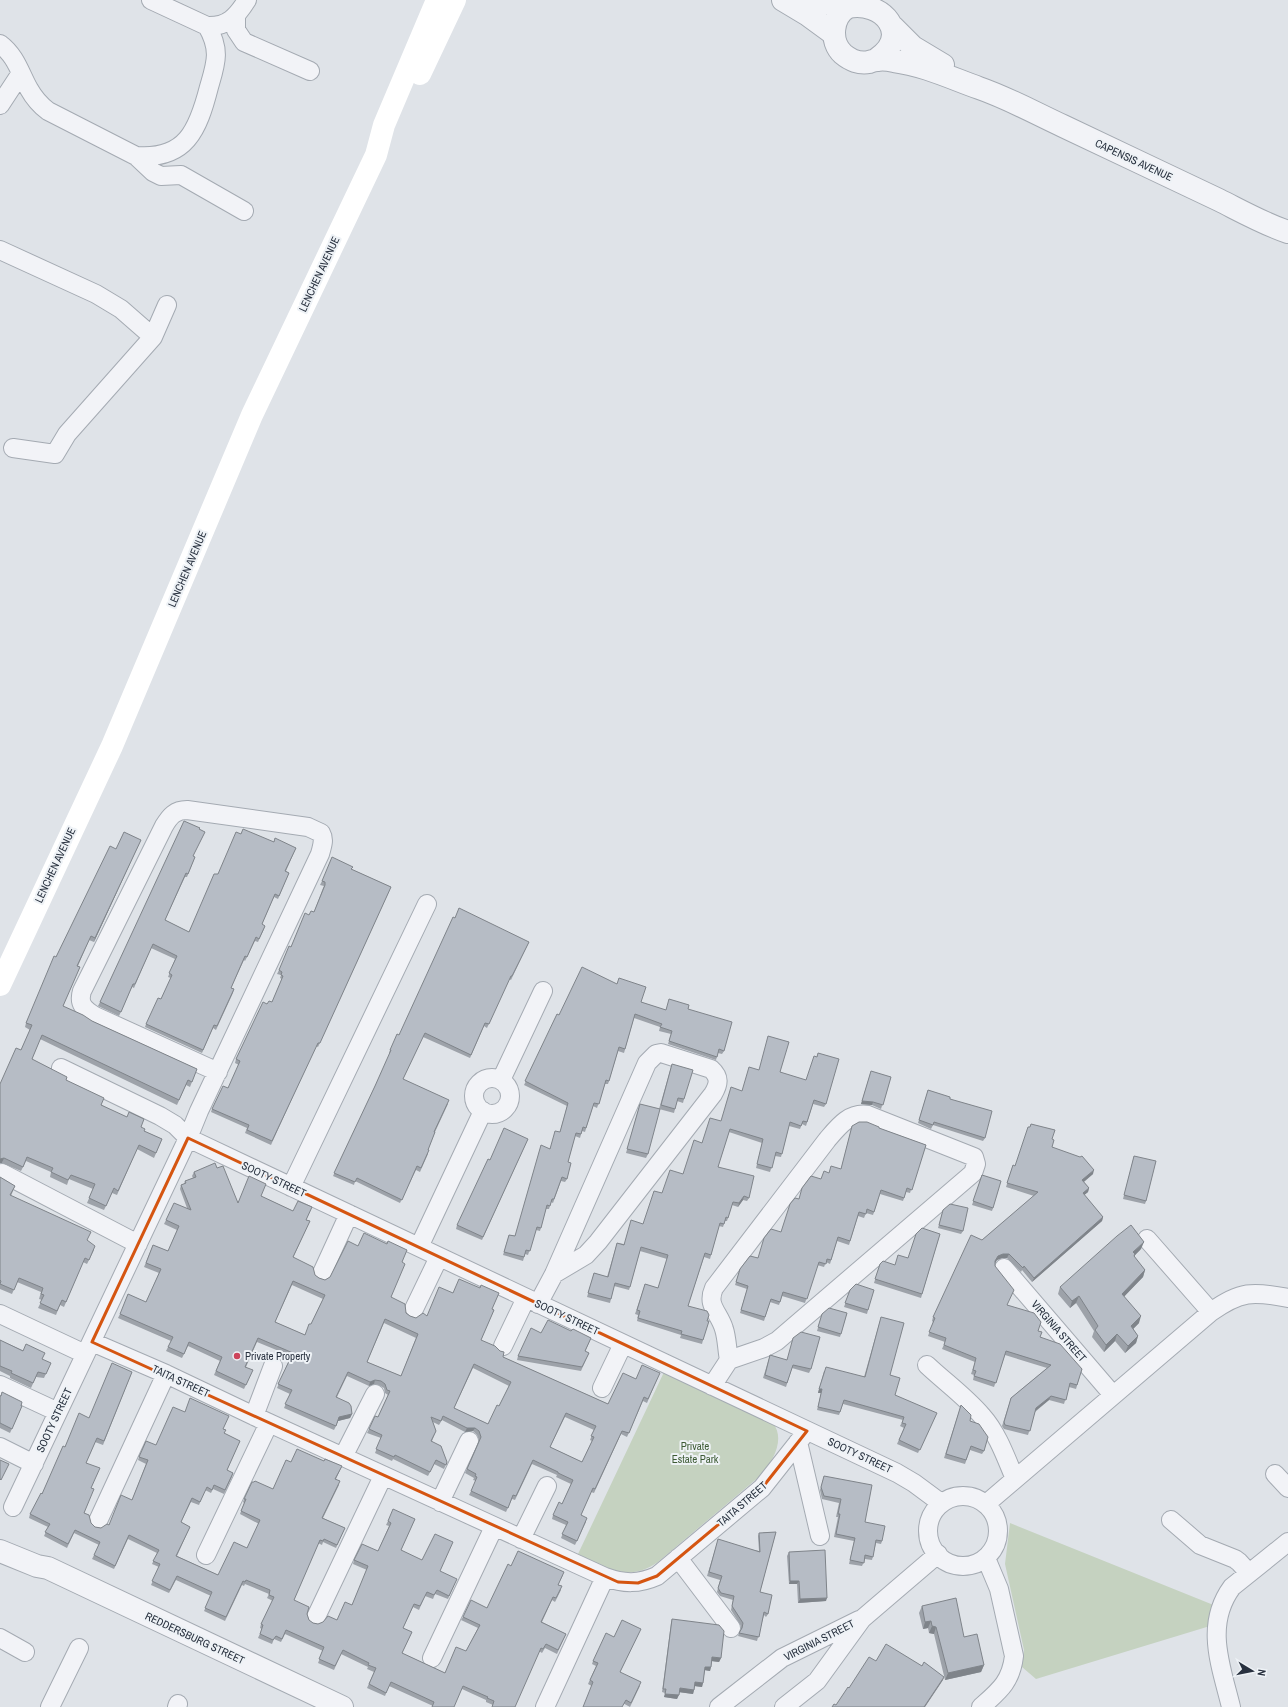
<svg xmlns="http://www.w3.org/2000/svg" width="1288" height="1707" viewBox="0 0 1288 1707" font-family="'Archivo Narrow',sans-serif">
	<style>
		.green { fill: #c5d2c0 }
		.lines { fill: none; stroke-linecap: round; stroke-linejoin: round }
		.minor-casing { stroke: #a4aab2; stroke-width: 20 }
		.tertiary-casing { stroke: #a4aab2; stroke-width: 24 }
		.minor { stroke: #f2f3f7; stroke-width: 18 }
		.tertiary { stroke: #f2f3f7; stroke-width: 22 }
		.secondary { stroke: #fff; stroke-width: 22 }
		.wall { fill: #9da2a9; fill-rule: evenodd }
		.shaded-wall { fill: #7f848a }
		.building { fill: #b6bcc5; stroke: #7f848a; fill-rule: evenodd }
		.marked { fill: none; stroke: #d55511; stroke-width: 3; stroke-linejoin: round }
		.poi-dot { fill: #cd445b; stroke: #eef2f6; stroke-width: 1.5 }
		.labels { text-anchor: middle; dominant-baseline: central; stroke-width: 4; stroke-linejoin: round; paint-order: stroke }
		.street-label { font-size: 11px; fill: #28313f; stroke: #eef2f6 }
		.poi-label { font-size: 11px; fill: #28313f; stroke: #eef2f6; text-anchor: start }
		.park-label { font-size: 11px; fill: #3d5b35; stroke: #eef2f6 }
	</style>
	<rect width="100%" height="100%" fill="#dfe3e8"/>
	<path class="green" d="M665 1370 773 1423C786 1440 772 1463 760 1476L658 1562C628 1583 607 1568 578 1554Z
		M1010 1523 1216 1606 1210 1626 1036 1679 1022 1667 1024 1650 1005 1564Z"/>
	<g class="lines">
		<defs>
			<path id="minor" d="M151 0 207 26C228 27 237 16 247 0
				M236 16V30L244 42 310 71
				M0 44C16 56 20 73 29 89 34 98 40 105 48 111L136 156 153 172 161 176 181 175 244 211
				M0 105 21 73
				M136 156C186 160 198 130 209 87 216 63 221 50 207 26
				M0 250 96 294 121 309 153 337
				M13 448 55 454 67 434 153 337 167 305
				M61 1068 160 1116 175 1125 188 1138 897 1473 914 1483 941 1503
				M474 1096a18 18 0 1 1 36 0a18 18 0 1 1-36 0Z
				M501 1080 543 991
				M2 1173 138 1244
				M291 1187 427 904
				M1147 1239 1211 1312
				M419 1247 483 1111
				M1004 1268 1113 1395
				M322 1273 349 1214
				M538 1304 554 1274 647 1063 656 1054 661 1053 711 1069C720 1077 719 1084 713 1094L598 1242 586 1255 554 1274
				M413 1311 439 1257
				M0 1314 85 1354
				M92 1342 166 1374 254 1416 605 1577C624 1584 639 1584 657 1576L762 1488 807 1431
				M503 1346 526 1298
				M927 1365C945 1382 966 1397 982 1416 998 1434 1006 1458 1015 1479
				M0 1385 58 1412
				M712 1386 729 1360 764 1348 777 1341 973 1173 976 1164 974 1157 868 1115C849 1112 838 1127 827 1140L714 1288C706 1306 719 1312 724 1329 727 1338 727 1350 729 1360
				M602 1388 623 1344
				M254 1416 273 1366
				M798 1442 820 1536
				M0 1447 34 1464
				M343 1457 375 1394
				M1275 1474 1288 1488
				M928 1531a35 35 0 1 1 70 0a35 35 0 1 1-70 0Z
				M440 1502 469 1441
				M986 1504 1211 1312C1240 1291 1253 1291 1288 1298
				M13 1507 188 1138 199 1111 320 854C322 846 325 840 321 833L308 827 187 810C175 810 170 816 164 826L82 991C78 1004 84 1009 95 1016L218 1072
				M1171 1520 1200 1545 1235 1559 1239 1562 1249 1573
				M98 1521 166 1374
				M521 1539 547 1486
				M206 1555 269 1423
				M678 1558 731 1628
				M316 1617 383 1476
				M0 1638 25 1652
				M432 1658 494 1527
				M50 1707 79 1648
				M177 1707 178 1704
				M545 1707 605 1577
				M719 1707 782 1658 859 1620
				M784 1707 817 1681 862 1619 938 1554
				M981 1707C999 1691 1011 1682 1014 1656L999 1589 986 1558
				M1231 1707C1221 1666 1204 1625 1232 1587L1288 1542"/>
			<path id="tertiary" d="M783 0 808 15 834 34
				M814 0 846 8
				M893 27 913 47 943 65
				M877 59C912 35 883 0 848 7 832 16 829 41 843 54 850 60 860 64 869 62 872 61 875 60 878 60 883 59 889 60 894 61 924 65 951 78 979 88 1008 98 1035 113 1063 126 1115 151 1167 175 1219 200 1241 211 1264 224 1288 232
				M0 1551 37 1566 48 1568 342 1707"/>
		</defs>
		<use href="#minor" class="minor-casing"/>
		<use href="#tertiary" class="tertiary-casing"/>
		<use href="#minor" class="minor"/>
		<use href="#tertiary" class="tertiary"/>
		<path class="secondary" d="M420 74 455 0
			M0 985 112 746 252 415 376 155 384 125 437 0"/>
	</g>
	<path class="wall" d="M241 834 296 848 286 871 289 873 278 899 274 897 262 924 265 926 264 929 258 942 255 941 245 961 244 960 231 988 234 989 233 993 216 1030 213 1028 202 1053 145 1027 146 1024 161 999 171 978 168 977 175 959 151 948 134 988 132 987 119 1016 98 1006 100 1002 194 857H195L187 877H185L165 920 189 932 218 874Z
		M139 844 94 942 89 940 78 966 63 1006 92 1021 197 1069 190 1087 186 1085 177 1105 40 1039 32 1059 66 1080 102 1105 141 1127 144 1131 162 1139 154 1158 137 1149 117 1195 112 1193 104 1210 87 1203 93 1189 69 1179 67 1185 50 1177 51 1172 26 1161 21 1171 2 1163 21 1050 30 1030 25 1027 26 1023 56 957 116 849Z
		M351 869 391 887 318 1047 316 1046 271 1145 245 1133 247 1128 211 1112 212 1109 228 1088 239 1065 235 1063 236 1059 267 1004 272 1002 282 979 280 978 281 975 277 974 279 970 291 947 309 915 314 912 323 888 324 886 320 885 322 881Z
		M529 942 511 980 509 979 487 1028 484 1026 470 1058 423 1037 422 1038 403 1079 448 1104 435 1132 428 1150V1154L420 1172 416 1170 400 1203 355 1181 354 1185 333 1176 375 1086 390 1054 389 1053 390 1050 399 1035Z
		M641 1002 665 1010 688 1009 724 1051 722 1054 718 1053 716 1060 668 1044 671 1034 659 1031 660 1027 634 1018 624 1053 618 1051 609 1081 608 1084H605L597 1108 593 1106 585 1132 582 1131 580 1138 575 1136 568 1162 567 1179 565 1182 561 1181 553 1203 551 1202 549 1209H546L540 1231 536 1230 528 1255 525 1254 523 1261 503 1255 509 1235 515 1236 550 1148 560 1132 567 1106 524 1085 559 1015Z
		M671 1067 684 1099 683 1103 677 1101 674 1113 659 1109Z
		M759 1070 780 1072 826 1104 824 1107 813 1104 806 1126 802 1124 800 1129 789 1126 781 1157 775 1156 770 1172 756 1168 762 1143 729 1132 718 1167 749 1198 747 1201 743 1200 738 1207 732 1205 727 1221H725L723 1227 719 1226 710 1259 704 1257 688 1306 707 1321 703 1340 702 1344 680 1338 681 1335 637 1321 638 1315 635 1314 645 1284 658 1288 667 1259 640 1251 629 1290 614 1286 610 1303 587 1297 594 1273 607 1277 617 1243 624 1244 643 1224 683 1174 702 1143 721 1121 742 1091Z
		M870 1074 891 1077 881 1109 872 1105 861 1104Z
		M928 1090 950 1099 985 1138 983 1141 933 1125 931 1129 918 1123Z
		M639 1107 648 1154 646 1158 626 1153Z
		M852 1126 879 1128 926 1145 910 1193 906 1192 903 1201 880 1194 873 1215 866 1213 864 1218 858 1216 849 1245 837 1241 830 1264 826 1262 824 1267 817 1265 805 1303 782 1296 779 1305 770 1302 764 1321 740 1313 747 1289 735 1285 740 1269 758 1258 781 1232 799 1199 829 1173 841 1169Z
		M528 1139 482 1240 456 1229 457 1225Z
		M1052 1139V1147L1093 1174 1084 1182 1089 1188 1088 1192 1084 1195 1103 1217 1102 1221 1032 1282 1022 1270 1021 1272 1007 1258H1002L997 1260 995 1263V1266L1007 1305 1038 1331 1040 1337 1082 1369 1076 1389 1069 1387 1064 1404 1049 1400 1035 1412 1028 1435 1004 1429 1002 1426 1011 1398 1047 1368 1005 1355 994 1387 973 1380 974 1375 971 1374 975 1362 942 1349 945 1342 928 1336 933 1322 932 1321 933 1317 982 1240 1034 1196 1006 1187 1013 1165 1015 1166Z
		M1134 1156 1146 1201 1145 1204 1123 1199Z
		M217 1168 238 1203 261 1196 293 1211H310L306 1220 308 1225 293 1258 319 1278 325 1280 330 1277 358 1246 402 1263 391 1297 410 1316 416 1318 427 1316 492 1309 494 1310 481 1340 503 1357 608 1404 636 1379 658 1377 647 1403 643 1401 627 1437 621 1434 594 1493 591 1492 581 1515 586 1522 575 1545 561 1538 566 1525 552 1519 553 1515 562 1504 571 1484 556 1477 557 1475 532 1464 515 1500 512 1499 506 1512 469 1495 476 1481 473 1480 474 1478 465 1473 479 1440 477 1435 473 1431 465 1432 442 1420 439 1425 433 1422 436 1431 432 1441 447 1462 444 1469 434 1464 428 1476 393 1459 392 1461 375 1453 381 1438 367 1433 369 1429 378 1417 388 1395 385 1393 384 1388 379 1385 374 1384 369 1386 347 1376 337 1397 352 1414 350 1418 338 1421 334 1430 284 1408 290 1394 277 1388 291 1356 257 1342 246 1367 251 1374 244 1389 214 1375 220 1361 188 1346 182 1358 166 1351 171 1341 118 1318 120 1314 146 1302 159 1273 144 1267 153 1245 168 1251 177 1230 164 1224 166 1220 187 1208 180 1189 181 1185 184 1184 185 1181 193 1178 192 1176 194 1172ZM292 1285 323 1299 311 1324 305 1335 275 1322ZM384 1323 416 1338 401 1376 367 1362ZM473 1368 509 1386 499 1406 488 1424 454 1408ZM565 1417 594 1430 590 1440 592 1441 582 1462 550 1447Z
		M982 1175 993 1208 992 1211 972 1205Z
		M0 1177 15 1186 11 1196 87 1240 94 1250 87 1264 83 1262 64 1307 60 1305 56 1315 38 1308 42 1300 39 1299 41 1292 17 1282 12 1294 0 1289Z
		M943 1210 963 1231 961 1234 938 1228Z
		M940 1234 921 1298 874 1283 880 1264 895 1265 908 1258Z
		M1141 1249 1135 1255 1134 1257 1145 1270 1143 1277 1124 1296 1139 1323 1133 1329 1138 1336 1136 1343 1125 1353 1115 1341 1104 1352 1092 1337 1094 1331 1076 1303 1070 1308 1058 1294 1060 1287Z
		M850 1290 868 1310 867 1314 844 1307Z
		M847 1313 840 1337 817 1331 821 1317Z
		M881 1317 890 1375 895 1395 935 1417 918 1453 897 1444 904 1428 900 1426 903 1420 843 1404 839 1415 817 1410 821 1393H818L824 1371 864 1377Z
		M571 1331 591 1338 585 1352 589 1353 581 1371 517 1360 518 1356 541 1333Z
		M0 1340 42 1359 49 1367 44 1378 36 1377 31 1388 10 1378V1376L0 1371Z
		M770 1355 811 1369 809 1373 792 1368 786 1387 763 1378Z
		M132 1372 103 1445 95 1442 86 1463 91 1488 84 1513 91 1523 95 1527 101 1528 109 1525 132 1500 146 1464 138 1460 139 1457 156 1445 223 1429 225 1434 240 1441 227 1470 233 1473 232 1477 224 1494 213 1489 211 1493 205 1490 199 1505 191 1502 181 1522 190 1527 177 1556 218 1575 247 1548 259 1524 240 1514 244 1503 243 1502 244 1499 273 1489 291 1462 324 1461 342 1466 336 1479 339 1485 323 1518 345 1528 336 1548 323 1542 322 1545 318 1543 294 1600 307 1614 309 1620 313 1623 318 1624 337 1620 352 1605 367 1570 353 1564 354 1560 378 1551 389 1526 386 1525 388 1521 415 1519 401 1550 440 1572 455 1583 448 1599 435 1594 433 1599 425 1596 419 1610 413 1607 403 1628 412 1632 402 1653 445 1673 466 1651 478 1628 461 1620 463 1617 487 1608 511 1566 563 1575 558 1585 561 1590 555 1602 552 1600 542 1622 566 1634 557 1654 545 1648 542 1653 539 1651 493 1705 486 1702V1700L462 1689 433 1706 389 1686 385 1696 367 1688 374 1672 367 1669 368 1667 341 1654 334 1670 318 1663 323 1651 285 1634 281 1642 274 1639 272 1644 258 1638 262 1629 260 1628 261 1624 273 1601 267 1598 269 1594 245 1584 244 1586 242 1585 225 1621 204 1611 211 1596 176 1580 169 1593 151 1585 159 1567 152 1564 157 1553 128 1539 114 1569 92 1559 99 1545 74 1533 67 1548 44 1536 48 1527 29 1518 30 1514 42 1494 65 1447 89 1418Z
		M0 1396 21 1406 20 1411 10 1433 0 1428Z
		M961 1405 984 1451 982 1454 970 1450 965 1464 944 1458Z
		M824 1476 865 1522 882 1541 881 1544 876 1543 872 1560 865 1559 862 1566 849 1564 854 1541 834 1537 838 1517H836L839 1503 822 1499 820 1490Z
		M776 1532 760 1592 768 1614 766 1617 764 1615 757 1641 738 1636 739 1633 741 1630V1626L731 1610 733 1600 720 1596 717 1592 720 1580 707 1576 717 1543 759 1551 758 1536 759 1533Z
		M789 1552 826 1601 798 1603 797 1584H789L787 1556Z
		M922 1606 964 1637 984 1665 981 1672 945 1680 934 1634 929 1633 928 1628 923 1629 919 1613Z
		M672 1619 721 1658 719 1662 712 1661 710 1671 705 1670 702 1687 695 1686 693 1694 679 1692 677 1699 664 1697 665 1693 662 1692 671 1623Z
		M639 1633 620 1672 640 1686 630 1707 588 1684 596 1666 592 1664 593 1661 614 1637Z"/>
	<path class="shaded-wall" d="M141 840 139 844 94 942 95 938Z
		M862 1101 873 1102 872 1105 861 1104Z
		M4 1158 2 1163H0V1159Z
		M1094 1170 1093 1174 1081 1184 1082 1180Z
		M1089 1188 1088 1192 1082 1197 1083 1193Z
		M744 1196 743 1200 738 1207 739 1203Z
		M1103 1217 1102 1221 1032 1282 1034 1278Z
		M1144 1242 1141 1249 1135 1255 1133 1261V1252Z
		M1003 1254H1009L1007 1258H1002L997 1260 994 1265 995 1261 998 1256Z
		M1145 1270 1143 1277 1120 1301 1122 1294Z
		M1079 1296 1076 1303 1070 1308 1072 1301Z
		M1141 1316 1139 1323 1128 1334 1131 1326Z
		M1117 1334 1115 1341 1104 1352 1106 1345Z
		M1138 1336 1136 1343 1125 1353 1128 1346Z
		M375 1380 374 1384 369 1386 370 1382Z
		M819 1389H822L821 1393H818Z
		M1051 1396 1049 1400 1034 1412 1036 1408Z
		M352 1414 350 1418 338 1421 334 1430 339 1417Z
		M467 1428H475L473 1431 465 1432Z
		M790 1581H799L797 1584H789Z
		M827 1598 826 1601 798 1603 800 1599Z
		M931 1621 928 1628 923 1629 925 1622Z
		M932 1626 936 1627 934 1634 929 1633Z
		M712 1657 721 1658 719 1662 711 1661Z
		M984 1665 981 1672 945 1680 948 1673Z
		M705 1667H711L710 1671 704 1670Z
		M944 1677 943 1680 925 1707H924Z
		M695 1682 703 1683 702 1687 694 1686Z
		M680 1688 694 1690 693 1694 678 1692Z
		M665 1694 679 1695 677 1699 664 1697Z"/>
	<path class="building" d="M184 821 200 828 199 829 205 832 193 856 195 857 188 874 186 873 165 920 189 932 214 874H218L236 832 241 834 243 829 274 842 275 838 296 848 285 871 289 873 279 896 275 894 262 924 265 926 259 939 256 937 247 957 245 956 231 988 234 989 217 1026 214 1025 203 1050 146 1024 158 998 161 999 172 975 169 973 177 956 153 944 135 984H133L121 1012 100 1002Z
		M124 832 141 840 95 938 91 936 77 966 80 967 63 1006 83 1015 92 1021 197 1069 192 1082 188 1080 179 1100 42 1035 32 1059 67 1077 66 1080 104 1098 101 1105 127 1117 129 1112 144 1119 141 1127 145 1129 144 1131 162 1139 156 1153 139 1145 118 1191 114 1188 106 1206 89 1198 95 1184 71 1175 68 1180 51 1172 53 1168 27 1157 23 1167 4 1158 0 1159V1084L16 1048 21 1050 32 1025 26 1023 54 956 56 957 110 846 116 849Z
		M332 857 353 867 351 869 391 887 320 1043H318L272 1141 247 1130 249 1125 212 1109 223 1086 228 1088 240 1061 236 1059 263 1002 267 1004 269 1001 272 1002 283 976 281 975 282 972 279 970 289 946 291 947 305 913 309 915 311 911 314 912 325 885V882L322 881Z
		M459 908 529 942 512 976H511L489 1024 485 1023 471 1055 425 1033 424 1035 403 1079 449 1100 434 1132H435L428 1150H429L421 1168 417 1166 402 1200 357 1178 355 1182 334 1173 375 1086 391 1050H390L397 1034 399 1035 453 917 455 918Z
		M582 967 617 984 619 978 646 987 641 1002 666 1010 669 999 689 1005 688 1009 732 1022 724 1051 719 1049 717 1057 669 1041 672 1031 660 1027 662 1024 635 1014 625 1049 619 1047 609 1081 606 1080 599 1104 594 1103 586 1128 583 1127 581 1134 576 1133 568 1162 571 1163 567 1179 562 1177 554 1199H552L550 1206 547 1205 541 1228 537 1227 530 1251 526 1250 524 1257 504 1252 509 1235 515 1236 541 1145 550 1149 555 1131 560 1132 568 1103 525 1081 557 1014 559 1015Z
		M768 1036 789 1042 780 1072 806 1080 814 1056 817 1057 818 1053 839 1059 826 1104 814 1100 807 1122 803 1121 801 1126 790 1122 782 1154 776 1152 772 1168 757 1164 763 1139 730 1129 718 1167 754 1176 749 1198 744 1196 739 1203 733 1202 728 1218 726 1217 724 1224 720 1223 711 1255 705 1253 688 1306 707 1311 709 1315 707 1321H709L703 1340 681 1334 682 1331 638 1318 640 1311 637 1310 645 1284 658 1288 668 1255 641 1247 630 1287 615 1283 611 1299 588 1293 594 1273 608 1277 617 1243 624 1245 631 1220 643 1224 654 1191 662 1193 670 1170 683 1174 694 1140 702 1143 710 1118 721 1121 731 1087 742 1091 749 1067 759 1070Z
		M672 1064 693 1070 684 1099 678 1098 675 1109 661 1105Z
		M871 1071 891 1077 883 1105 873 1102 862 1101Z
		M928 1090 950 1097V1099L992 1111 985 1138 934 1122 933 1125 919 1120Z
		M640 1104 660 1109 648 1154 627 1149Z
		M859 1122H867L879 1127V1128L926 1145 912 1190 907 1188 904 1198 881 1190 874 1212 867 1209 866 1214 859 1212 850 1241 838 1237 831 1260 827 1259 826 1264 819 1262 807 1299 783 1292 780 1302 771 1299 765 1317 741 1310 748 1286 736 1282 740 1269 750 1256 758 1258 764 1238 771 1229 781 1232 790 1204 795 1198 799 1199 802 1188 811 1176 821 1179 824 1171 829 1173 831 1166 841 1169 852 1126Z
		M1031 1124 1055 1130 1052 1139 1054 1140 1052 1147 1080 1157 1082 1156 1094 1170 1082 1180 1089 1188 1083 1193 1103 1217 1034 1278 1024 1266 1023 1268 1009 1254H1003L998 1256 995 1261V1266L1014 1290 1007 1305 1034 1313 1041 1322 1038 1331 1042 1332 1040 1337 1060 1344 1082 1369 1077 1385 1070 1383 1066 1400 1051 1396 1036 1408 1030 1431 1005 1425 1004 1422 1011 1398 1051 1365 1006 1351 996 1383 974 1376 976 1371 973 1370 976 1358 944 1345 946 1338 929 1332 935 1318 933 1317 971 1235 982 1240 1038 1192 1007 1183 1013 1165 1015 1166 1028 1127H1030Z
		M504 1128 528 1139 483 1237 457 1225 488 1159 490 1160Z
		M1134 1156 1156 1161 1146 1201 1124 1195Z
		M215 1163 217 1168 223 1166 238 1203 249 1176 266 1184 261 1196 293 1211 298 1201 312 1207 306 1220 310 1221 293 1257 313 1267 315 1275 319 1278 325 1280 330 1277 348 1241 358 1246 364 1233 387 1244 388 1241 407 1250 402 1262 405 1264 391 1297 405 1304 406 1313 410 1316 416 1318 423 1313 427 1316 439 1287 453 1293 459 1279 480 1288 481 1285 499 1293 492 1309 494 1310 481 1340 495 1346 500 1351 504 1352 503 1357 608 1404 623 1373 636 1379 642 1365 660 1373 648 1399 644 1397 629 1433 622 1431 595 1489 593 1488 581 1515 587 1518 577 1541 562 1534 568 1522 553 1515 559 1502 562 1504 573 1480 558 1473V1472L533 1460 516 1496 513 1495 508 1508 471 1491 477 1477 475 1476 476 1474 467 1469 481 1437 479 1431 475 1428H467L443 1416 441 1421 431 1417 436 1431 431 1441 441 1446 447 1462 446 1465 436 1460 430 1472 395 1455 394 1457 376 1449 382 1435 369 1429 375 1416 378 1417 390 1391 387 1390 385 1384 381 1381 375 1380 370 1382 348 1372 336 1397 349 1403 351 1406 352 1414 339 1417 336 1426 285 1404 292 1390 278 1384 293 1353 258 1338 245 1367 253 1370 246 1385 216 1371 222 1357 189 1342 184 1354 168 1347 173 1337 120 1314 128 1294 146 1302 161 1269 146 1263 153 1245 168 1251 179 1226 166 1220 174 1203 191 1210 181 1185 186 1183 185 1181 196 1177 194 1172ZM293 1281 325 1295 311 1324H309L305 1335 275 1322ZM385 1319 418 1334 401 1376 367 1362ZM474 1364 511 1382 499 1406 497 1405 488 1424 454 1408ZM566 1413 596 1426 591 1436 594 1437 582 1462 550 1447Z
		M982 1175 1001 1181 993 1208 973 1201Z
		M0 1177 15 1186 10 1195 91 1232 87 1240 95 1246 89 1260 85 1258 66 1302 62 1300 57 1311 40 1303 44 1295 41 1294 43 1288 19 1278 14 1290 0 1284 1 1281 0 1280Z
		M950 1204 968 1208 963 1231 939 1225 943 1210Z
		M1131 1225 1144 1242 1133 1252 1135 1254 1134 1256 1145 1270 1122 1294 1141 1316 1131 1326 1138 1336 1128 1346 1117 1334 1106 1345 1095 1330 1098 1326 1079 1296 1072 1301 1060 1287 1117 1236Z
		M922 1228 940 1234 922 1294 875 1279 880 1264 883 1261 895 1265 898 1255 908 1258 916 1234Z
		M856 1284 874 1290 868 1310 845 1303 850 1290Z
		M829 1308 847 1313 841 1334 818 1327 822 1314Z
		M881 1317 904 1323 890 1375 900 1378 895 1395 937 1413 920 1450 899 1440 906 1424 902 1423 904 1417 844 1400 840 1412 818 1407 822 1389H819L826 1367 865 1377Z
		M548 1320 571 1331 573 1329 591 1338 585 1351 589 1353 582 1367 518 1356 531 1328 541 1333Z
		M801 1332 820 1337 811 1369 793 1365 787 1383 765 1375 770 1355 787 1360 793 1338Z
		M0 1340 23 1351 26 1344 45 1353 42 1359 51 1363 46 1374 38 1372 33 1383 11 1373 12 1371 0 1366Z
		M112 1363 132 1372 104 1441 97 1438 86 1463 100 1468 91 1488 94 1489 84 1513 89 1515 91 1523 95 1527 101 1528 107 1524 109 1525 121 1495 132 1500 148 1460 139 1457 146 1441 156 1445 173 1407 185 1412 190 1398 229 1416 223 1429 226 1430 224 1433 240 1441 227 1470 233 1473 225 1490 214 1485 212 1490 207 1487 200 1502 192 1498 181 1522 190 1527 176 1556 218 1575 234 1542 247 1548 260 1520 241 1511 246 1499H244L252 1482H254L255 1481 273 1489 286 1460 291 1462 297 1449 324 1461 325 1459 342 1466 335 1479 340 1481 322 1518 345 1528 337 1545 324 1539 323 1541 320 1540 294 1600 309 1607 307 1614 309 1620 313 1623 318 1624 323 1622 328 1616 337 1620 345 1602 352 1605 368 1566 354 1560 362 1544 378 1551 391 1523 388 1521 393 1509 415 1519 401 1550 422 1560 435 1534 453 1542 440 1571 457 1579 449 1596 437 1590 434 1595 427 1592 420 1606 414 1604 403 1628 412 1632 402 1653 445 1673 456 1647 466 1651 480 1625 463 1617 471 1600 487 1608 508 1564 511 1566 518 1551 564 1572 558 1585 562 1586 556 1598 553 1597 541 1622 566 1634 558 1650 546 1644 543 1649 541 1648 515 1707H492L494 1701 487 1698 488 1697 463 1686 454 1707H432L434 1702 391 1682 386 1693 369 1684 376 1668 368 1665 369 1663 343 1650 335 1666 319 1659 324 1647 286 1630 282 1639 276 1636 273 1640 260 1634 263 1625 261 1624 274 1597 269 1595 270 1590 246 1580 245 1582 243 1581 226 1617 205 1608 212 1592 177 1576 170 1590 152 1581 160 1564 153 1561 159 1550 129 1535 115 1566 94 1555 100 1542 75 1530 68 1544 45 1532 50 1524 30 1514 41 1493 42 1494 63 1446 65 1447 79 1413 89 1418Z
		M2 1392 22 1402 21 1406H22L12 1429 0 1423V1396H1Z
		M961 1405 971 1415 970 1421 979 1424 988 1437 984 1451 971 1446 966 1460 946 1454Z
		M0 1460 9 1464 1 1480 0 1479Z
		M824 1476 872 1485 865 1522 885 1526 882 1541 876 1540 873 1557 865 1555 864 1563 850 1560 855 1538 836 1534 840 1514H838L841 1499 824 1496 821 1487Z
		M776 1532 760 1592 772 1595 768 1614 764 1612 759 1637 739 1633 742 1628 743 1623 732 1606 734 1596 721 1593 718 1588 722 1576 709 1572 718 1539 760 1552 759 1533Z
		M825 1550 827 1598 800 1599 799 1581H790L789 1552Z
		M956 1598 964 1637 977 1634 984 1665 948 1673 936 1627 932 1626 931 1621 925 1622 922 1606Z
		M672 1619 719 1625 724 1631 721 1658 712 1657 711 1667H705L703 1683 695 1682 694 1690 680 1688 679 1695 665 1694 666 1689H663Z
		M622 1620 641 1629 620 1672 641 1682 631 1703 626 1700 622 1707H583L593 1682 590 1680 598 1663 593 1661 606 1633 614 1637Z
		M886 1644 922 1666 924 1662 944 1677 924 1707H832L834 1704 836 1705 848 1687 849 1688 869 1657 876 1661Z"/>
	<path class="marked" d="M188 1138 807 1431 762 1488 657 1576 638 1583 618 1582 92 1342Z"/>
	<circle class="poi-dot" cx="237" cy="1356" r="4"/>
	<g class="labels">
		<g class="street-label">
			<text transform="translate(1134 160) rotate(25)">CAPENSIS AVENUE</text>
			<text transform="translate(319 274) rotate(-65)">LENCHEN AVENUE</text>
			<text transform="translate(187 569) rotate(-67)">LENCHEN AVENUE</text>
			<text transform="translate(55 865) rotate(-65)">LENCHEN AVENUE</text>
			<text transform="translate(274 1179) rotate(25)">SOOTY STREET</text>
			<text transform="translate(567 1317) rotate(25)">SOOTY STREET</text>
			<text transform="translate(1059 1331) rotate(49)">VIRGINIA STREET</text>
			<text transform="translate(181 1381) rotate(25)">TAITA STREET</text>
			<text transform="translate(54 1420) rotate(-65)">SOOTY STREET</text>
			<text transform="translate(860 1455) rotate(25)">SOOTY STREET</text>
			<text transform="translate(742 1504) rotate(-41)">TAITA STREET</text>
			<text transform="translate(195 1638) rotate(25)">REDDERSBURG STREET</text>
			<text transform="translate(819 1640) rotate(-27)">VIRGINIA STREET</text>
		</g>
		<g class="poi-label">
			<text x="245" y="1356">Private Property</text>
		</g>
		<g class="park-label">
			<text x="695" y="1446">Private<tspan x="695" dy="13">Estate Park</tspan></text>
		</g>
	</g>
	<g transform="translate(1252 1671) rotate(100)" stroke="#eef2f6" stroke-width="3" paint-order="stroke">
	<path d="M0-3L7 15L0 10L-7 15Z" fill="#28313f"/>
	<text y="-6" font-size="11" font-weight="bold" text-anchor="middle" fill="#28313f">N</text>
	</g>
</svg>
